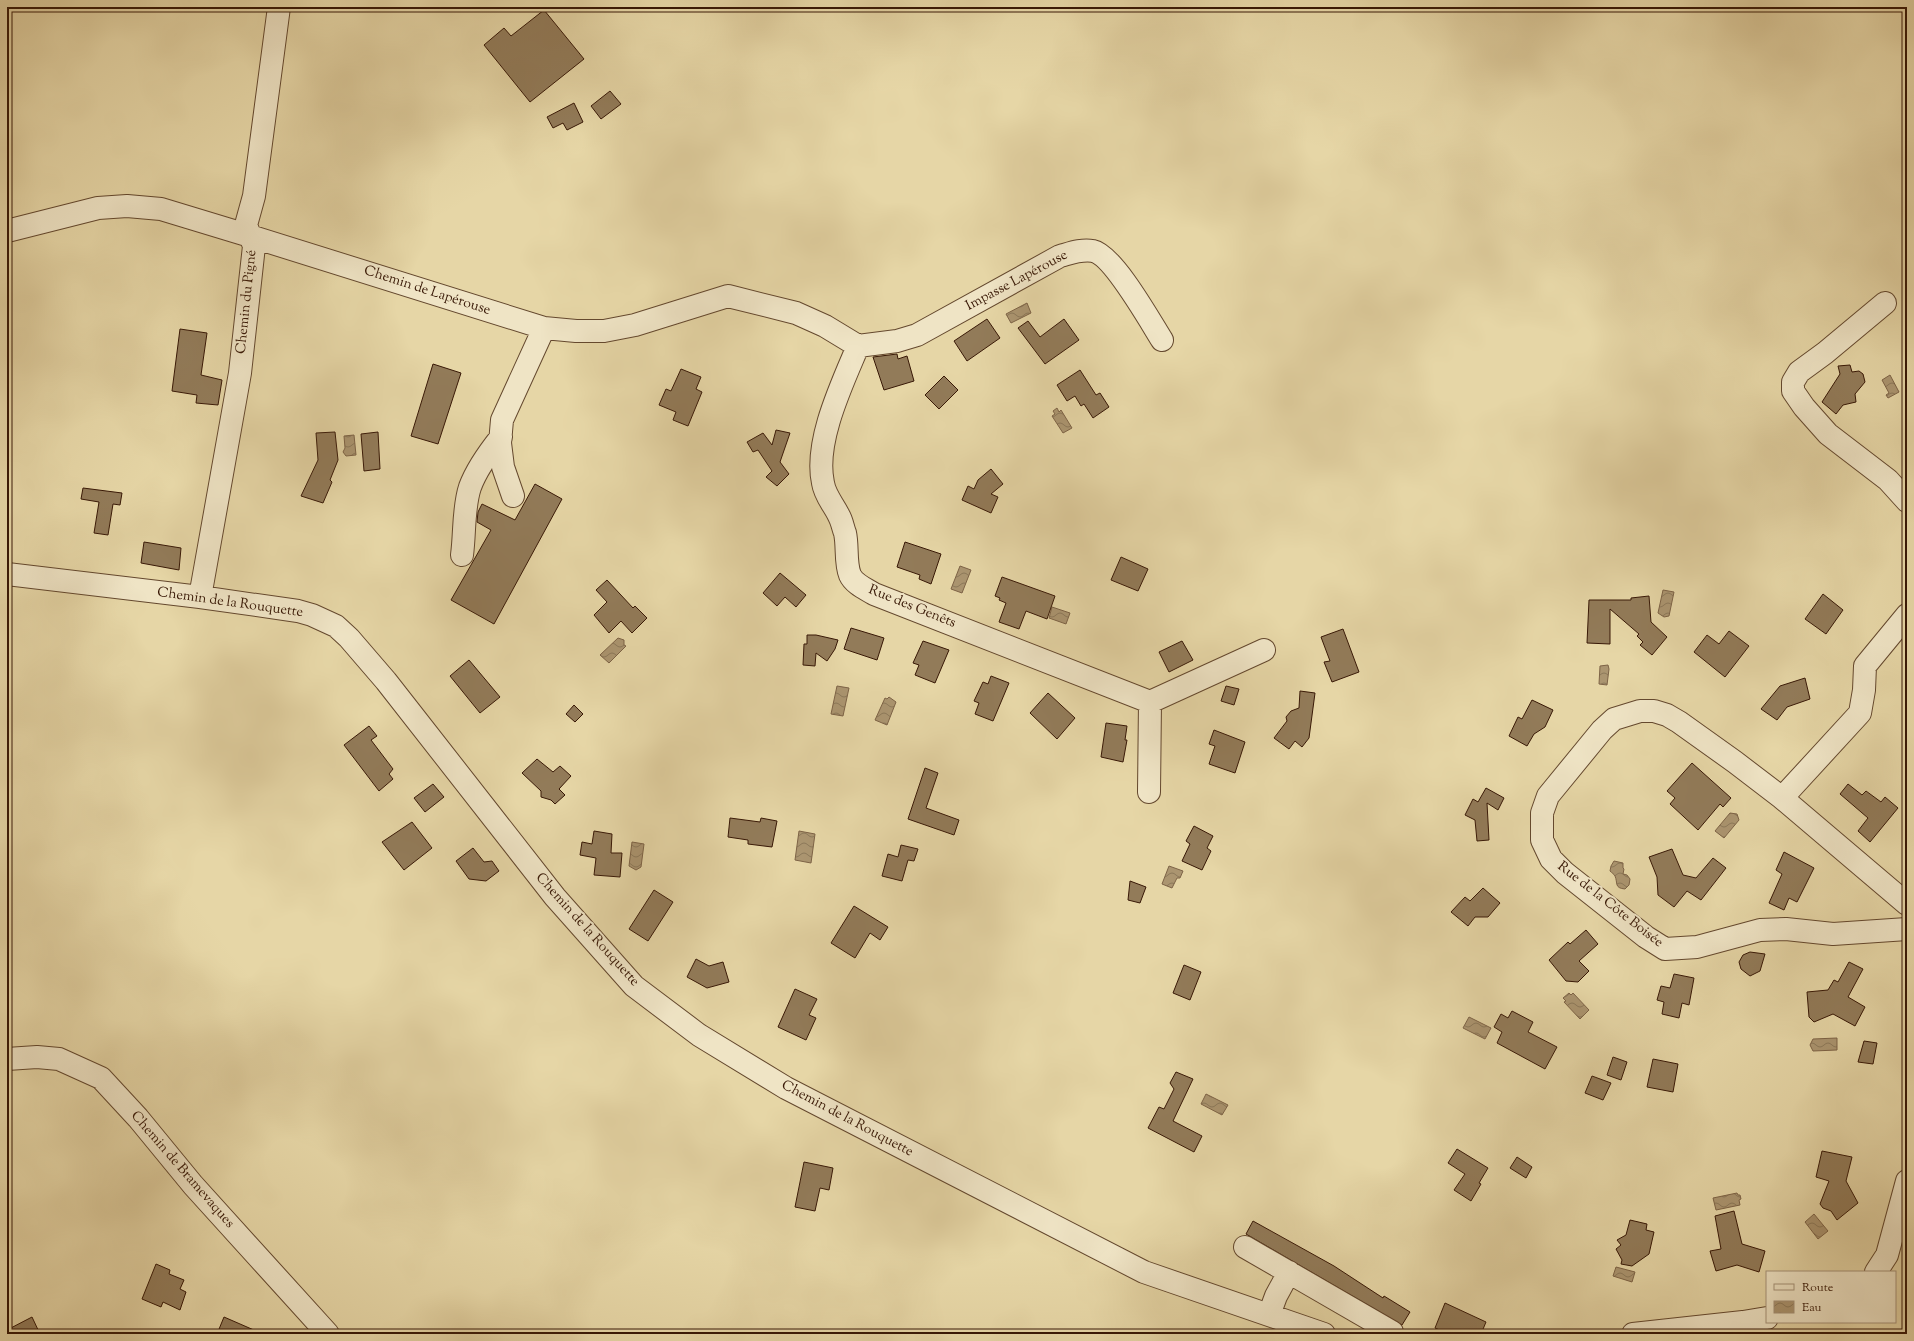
<svg xmlns="http://www.w3.org/2000/svg" width="1914" height="1341" viewBox="0 0 1914 1341" font-family="'Sorts Mill Goudy',serif">
	<style>
		.water { fill: url(#water-waves); stroke: #7d6346 }
		.building { fill: #927b59; stroke: #381806 }
		.lines { fill: none; stroke-linecap: round; stroke-linejoin: round }
		.minor-casing { stroke: #64482e; stroke-width: 24 }
		.minor { stroke: #efe4c5; stroke-width: 22 }
		.labels { text-anchor: middle; dominant-baseline: central; stroke-width: 4; stroke-linejoin: round; paint-order: stroke }
		.street-label { font-size: 14px; fill: #381806; stroke: #efe4c5 }
	</style>
	<defs>
		<pattern id="water-waves" width="16" height="10" patternUnits="userSpaceOnUse"><rect width="16" height="10" fill="#ab9570"/><path d="M0 5q4-4 8 0t8 0" fill="none" stroke="#8c795a"/></pattern>
	</defs>
	<rect width="100%" height="100%" fill="#e6d6a6"/>
	<filter id="stains"><feTurbulence type="fractalNoise" baseFrequency=".005" numOctaves="4"/><feColorMatrix values="0 0 0 0 .2 0 0 0 0 .09 0 0 0 0 .02 0 0 0 .5 -.17"/></filter>
	<radialGradient id="worn" r=".72"><stop offset=".6" stop-color="#630" stop-opacity="0"/><stop offset="1" stop-color="#630" stop-opacity=".3"/></radialGradient>
	<path class="water" d="M1027 303 1031 313 1011 323 1006 314Z
		M1890 375 1899 392 1888 398 1886 395 1889 393 1882 380Z
		M1057 408 1059 412 1061 410 1072 428 1063 433 1052 416 1055 414 1053 411Z
		M354 435 356 455 346 456 343 452 345 448 344 436Z
		M960 566 971 570 962 593 951 589Z
		M1663 590 1674 592 1669 616 1664 617 1658 613Z
		M1052 607 1070 613 1066 624 1049 618Z
		M618 638 624 640V645L626 646 609 663 600 655Z
		M1608 665 1609 669 1607 685 1599 684 1600 666Z
		M837 686 849 688 843 716 831 714Z
		M889 697 896 702 887 725 875 720 885 698 887 699Z
		M1730 813 1737 814 1739 820 1724 838 1715 831Z
		M799 831 815 834 811 863 795 860Z
		M632 842 644 844 641 867 636 870 629 866Z
		M1614 861 1623 863V868L1624 869 1623 874 1627 875 1630 879 1629 885 1625 889C1614 888 1618 883 1615 876 1614 874 1612 873 1610 871L1611 866Z
		M1169 866 1183 871 1180 878H1177L1172 888 1162 884Z
		M1569 993 1571 995 1573 993 1589 1010 1580 1019 1564 1002 1566 1001 1563 998Z
		M1469 1017 1491 1028 1485 1039 1463 1028Z
		M1837 1038V1050L1813 1051 1810 1045 1813 1039Z
		M1206 1094 1228 1105 1222 1115 1201 1104Z
		M1737 1193 1738 1195H1740L1741 1199 1739 1200 1740 1205 1716 1210 1713 1198Z
		M1814 1214 1828 1231 1818 1239 1805 1222Z
		M1616 1267 1635 1272 1632 1282 1613 1276Z"/>
	<path class="building" d="M544 10 584 59 530 102 484 45 504 28 511 36Z
		M610 91 621 104 601 119 591 106Z
		M574 103 583 122 567 130 563 123 553 128 547 117Z
		M987 319 1000 338 967 361 954 341Z
		M1064 319 1079 340 1045 364 1018 328 1028 321 1040 337Z
		M180 329 207 333 201 375 222 380 218 405 196 403 197 395 172 391Z
		M897 354 898 359 907 356 914 381 884 390 873 357Z
		M433 364 461 373 438 444 411 436Z
		M1850 365 1852 372 1859 371 1863 374 1865 382 1855 394 1856 402 1843 405 1836 414 1822 402 1840 374 1838 366Z
		M681 369 701 377 696 389 702 392 688 426 673 420 676 412 659 405 666 389 671 391Z
		M1080 370 1096 395 1100 393 1109 407 1093 418 1084 404 1081 406 1075 396 1067 401 1057 385Z
		M944 376 958 390 939 409 925 395Z
		M776 430 790 433 780 462 789 474 777 486 766 477 772 471 758 450 753 452 747 442 763 433 772 445Z
		M335 432 338 460 330 480 332 482 323 503 301 496 318 460 316 433Z
		M378 432 380 469 364 471 361 434Z
		M991 469 1003 484 991 494 998 497 991 513 962 500 968 486 974 489 978 480Z
		M535 484 562 499 494 624 451 600 491 530 477 522 478 512 482 504 515 520Z
		M83 488 122 493 120 505 113 504 108 535 94 533 99 502 81 499Z
		M144 542 181 548 179 570 141 563Z
		M905 542 941 554 931 584 919 579 920 575 897 567Z
		M1121 557 1148 569 1138 591 1111 580Z
		M780 573 806 595 796 607 785 597 777 606 763 593Z
		M1002 577 1055 596 1047 619 1026 611 1019 629 999 622 1006 603 999 600 1000 598 995 596Z
		M607 580 633 608 635 606 647 618 632 633 621 621 609 633 594 615 607 602 596 590Z
		M1823 594 1843 610 1826 634 1805 619Z
		M1649 596 1651 622 1667 637 1652 655 1640 645 1643 642 1637 636 1639 634 1610 609V644L1587 643 1589 600H1631V598Z
		M851 628 884 638 877 660 844 649Z
		M1343 629 1359 672 1332 682 1324 662 1330 661 1321 637Z
		M1729 631 1749 646 1725 677 1694 652 1707 635 1719 644Z
		M807 635H816L838 640 835 649 827 661 816 653 815 666 803 665 804 644H807Z
		M923 641 949 650 935 683 915 675 919 665 913 663Z
		M1182 641 1193 660 1169 672 1159 652Z
		M469 660 500 697 480 713 450 676Z
		M991 676 1009 683 993 721 975 714 979 703 974 701 983 682 988 684Z
		M1805 678 1810 699 1787 707 1777 720 1761 709 1780 686Z
		M1226 686 1239 689 1234 705 1221 701Z
		M1300 691 1315 693 1309 738 1302 747 1295 741 1289 749 1274 738 1287 721 1286 717 1291 711 1299 708Z
		M1048 693 1075 718 1057 739 1030 713Z
		M1532 700 1553 710 1545 727 1534 734 1527 746 1509 736 1518 717 1522 719Z
		M574 705 583 714 575 722 566 714Z
		M1106 723 1127 726 1125 740H1127L1123 762 1101 757Z
		M369 726 377 736 371 740 393 769 389 774 393 779 379 791 344 745Z
		M1214 730 1245 742 1235 773 1209 764 1215 746 1209 744Z
		M537 759 553 772 560 766 571 776 559 789 565 795 555 804 551 800 541 797V791L522 773Z
		M1692 763 1731 798 1723 807 1720 804 1698 830 1670 804 1675 798 1667 791Z
		M925 768 938 773 926 808 959 820 954 835 908 819Z
		M433 784 444 797 425 812 414 798Z
		M1848 784 1862 795 1866 791 1881 802 1885 797 1898 808 1870 842 1858 831 1868 818 1840 794Z
		M1486 788 1504 798 1498 810 1487 803 1489 840 1477 841 1475 820 1465 815 1473 799 1478 802Z
		M730 818 760 822 761 818 777 821 772 847 748 844V840L728 837Z
		M412 822 432 848 404 870 382 842Z
		M1194 826 1213 836 1207 848 1211 851 1202 870 1182 861 1190 844 1186 841Z
		M594 831 612 834 611 853H622L620 877 594 875 596 858 580 855 582 842 592 844Z
		M901 845 918 849 914 861 908 860 902 881 882 876 888 854 898 857Z
		M473 848 484 862 492 861 499 871 486 881 469 879 456 861Z
		M1672 849 1683 875 1696 878 1713 858 1726 868 1701 900 1687 891 1674 907 1658 895 1657 877 1649 857Z
		M1784 852 1814 868 1797 902 1789 898 1784 910 1769 903 1782 874 1776 870Z
		M1130 881 1146 887 1140 903 1128 900Z
		M1483 888 1500 903 1488 917H1475L1468 926 1451 912 1465 897 1470 901Z
		M654 890 673 902 648 941 629 929Z
		M854 906 888 927 880 940 870 933 855 958 831 943Z
		M1586 930 1598 944 1579 961 1589 971 1578 982 1566 981 1549 960 1568 942 1570 944Z
		M1750 952 1765 954 1760 971 1750 976 1741 969 1739 962 1743 955Z
		M696 959 709 966 723 962 729 982 707 988 687 977Z
		M1849 962 1863 969 1848 997 1865 1007 1855 1026 1833 1014 1814 1022 1809 1017 1807 992 1828 990 1834 980 1838 982Z
		M1184 965 1201 972 1190 1000 1173 993Z
		M1674 974 1694 978 1689 1005 1682 1003 1679 1018 1662 1014 1664 1002 1657 1000 1661 986 1670 988Z
		M795 989 817 999 809 1015 816 1018 806 1040 778 1027Z
		M1512 1011 1533 1022 1528 1032 1557 1047 1545 1069 1497 1043 1502 1032 1494 1027 1501 1014 1508 1018Z
		M1864 1041 1877 1043 1873 1064 1858 1062Z
		M1613 1057 1627 1062 1621 1080 1607 1075Z
		M1653 1059 1678 1064 1673 1092 1647 1087Z
		M1176 1072 1193 1079 1173 1121 1202 1136 1194 1152 1148 1128 1159 1107 1164 1109 1174 1089 1170 1083Z
		M1592 1076 1611 1083 1603 1100 1585 1093Z
		M1457 1149 1488 1168 1479 1183 1481 1184 1471 1201 1454 1190 1465 1174 1448 1163Z
		M1822 1151 1852 1157 1846 1181 1858 1203 1837 1220 1831 1211 1823 1208 1820 1204 1829 1181 1816 1177Z
		M1517 1157 1532 1167 1526 1178 1510 1168Z
		M804 1162 833 1168 829 1190 820 1188 815 1211 795 1207Z
		M1734 1211 1742 1244 1765 1251 1759 1272 1737 1265 1716 1271 1710 1251 1721 1249 1715 1216Z
		M1630 1220 1647 1224 1646 1230 1654 1232 1649 1254 1632 1266 1621 1264 1622 1260 1616 1249 1621 1245 1617 1240 1626 1235Z
		M1253 1221 1334 1266 1383 1298 1384 1296 1410 1312 1402 1325 1246 1234Z
		M156 1264 170 1270 169 1274 184 1280 180 1289 186 1292 180 1310 163 1302 161 1307 142 1299Z
		M1445 1303 1486 1322 1481 1334H1449L1435 1328Z
		M32 1317 40 1334H7V1330Z
		M224 1317 263 1334H217Z"/>
	<g class="lines">
		<defs>
			<path id="minor" d="M7 231 98 208 127 206 161 209 250 236 544 328 576 331H604L635 325 728 296 796 313 825 326 858 346C842 384 814 442 823 483 825 496 834 505 839 516 842 521 843 528 845 533 848 546 845 563 850 575 854 584 866 589 874 594L1150 702
				M1885 303 1825 353 1799 372 1793 382V391L1804 407 1828 434 1888 480 1907 501
				M858 346 897 341 917 335 1060 256C1071 253 1081 249 1093 251 1113 255 1150 321 1162 340
				M513 496 503 467 500 443 502 420 544 328
				M462 555C465 533 463 508 470 487 477 468 489 452 501 437
				M7 574 200 597 298 611 312 615 336 626 349 638 386 681 555 897 634 986 699 1035 786 1088 1144 1272 1324 1334
				M200 597 240 373 254 246 246 225 254 196 279 7
				M1149 792 1150 702 1264 650
				M1782 798 1860 713 1864 690 1865 666 1907 615
				M1907 904 1782 798 1735 762 1679 722 1667 715 1654 711H1640L1614 719 1602 730 1548 796 1542 813V840L1551 859 1565 873 1646 937 1665 949 1697 947 1760 930 1786 929 1833 934 1907 929
				M7 1059 37 1057 59 1059 101 1078 138 1118 193 1185 328 1334
				M1245 1247 1392 1332
				M1876 1272 1887 1255 1907 1181
				M1269 1315 1276 1296 1289 1272
				M1633 1334 1743 1322 1767 1318"/>
		</defs>
		<use href="#minor" class="minor-casing"/>
		<use href="#minor" class="minor"/>
	</g>
	<g class="labels">
		<g class="street-label">
			<text transform="translate(1017 281) rotate(-28)">Impasse Lapérouse</text>
			<text transform="translate(427 291) rotate(18)">Chemin de Lapérouse</text>
			<text transform="translate(247 302) rotate(-84)">Chemin du Pigné</text>
			<text transform="translate(230 603) rotate(8)">Chemin de la Rouquette</text>
			<text transform="translate(912 607) rotate(22)">Rue des Genêts</text>
			<text transform="translate(1610 905) rotate(38)">Rue de la Côte Boisée</text>
			<text transform="translate(587 930) rotate(48)">Chemin de la Rouquette</text>
			<text transform="translate(847 1119) rotate(28)">Chemin de la Rouquette</text>
			<text transform="translate(182 1170) rotate(49)">Chemin de Bramevaques</text>
		</g>
	</g>
	<rect width="1914" height="1341" fill="none" stroke="#e6d6a6" stroke-width="24"/>
	<rect x="8" y="8" width="1898" height="1325" fill="none" stroke="#381806" stroke-width="2"/>
	<rect x="12" y="12" width="1890" height="1317" fill="none" stroke="#381806"/>
	<rect x="1766" y="1271" width="130" height="52" fill="#efe4c5" stroke="#a69279"/>
	<rect x="1774" y="1284" width="20" height="6" fill="#efe4c5" stroke="#a69279"/>
	<text x="1802" y="1291" font-size="12" fill="#381806">Route</text>
	<rect x="1774" y="1301" width="20" height="12" fill="url(#water-waves)" stroke="#a69279"/>
	<text x="1802" y="1311" font-size="12" fill="#381806">Eau</text>
	<rect width="100%" height="100%" filter="url(#stains)"/>
	<rect width="100%" height="100%" fill="url(#worn)"/>
</svg>
